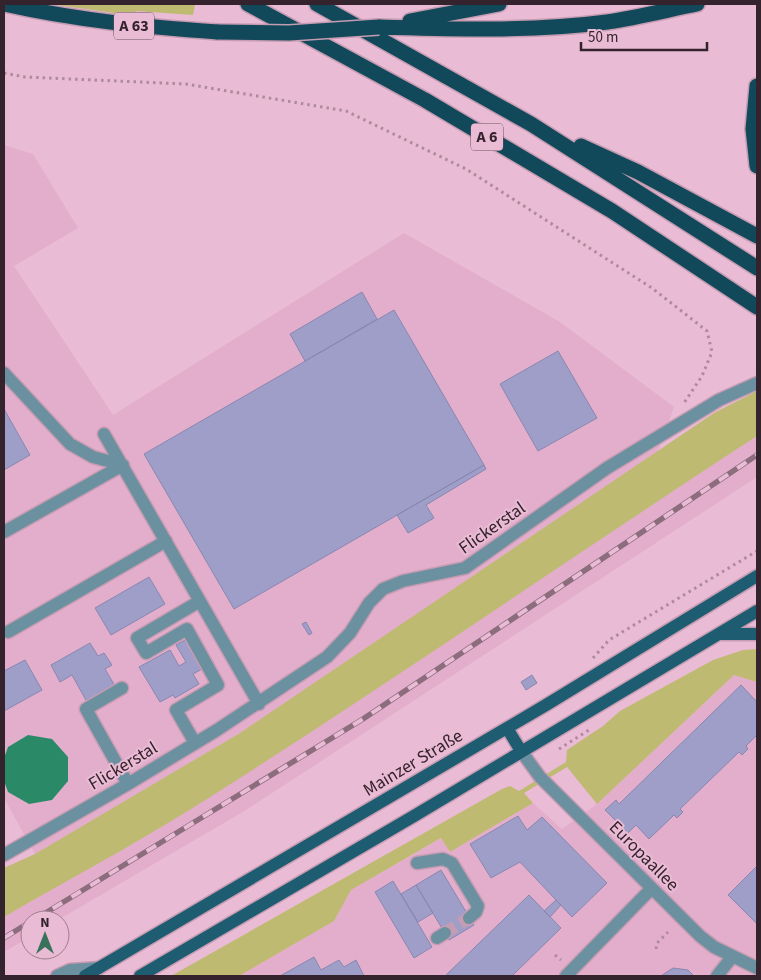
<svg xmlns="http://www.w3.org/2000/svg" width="761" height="980" viewBox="0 0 761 980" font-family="'Source Sans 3',sans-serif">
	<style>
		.built { fill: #e3aecb }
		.green { fill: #bfba71 }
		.water { fill: #2a8a68 }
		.building { fill: #9e9ec8; stroke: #8787b0 }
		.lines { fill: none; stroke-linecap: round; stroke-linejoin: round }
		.minor-tunnel { stroke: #c59cb2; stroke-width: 12; stroke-dasharray: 12 6; stroke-linecap: butt }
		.minor-casing { stroke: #c59cb2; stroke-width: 15 }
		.major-casing { stroke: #c59cb2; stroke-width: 15 }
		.highway-casing { stroke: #c59cb2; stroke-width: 18 }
		.path { stroke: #af8a9e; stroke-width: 3; stroke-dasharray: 2.5 4; stroke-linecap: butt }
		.minor { stroke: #6b909f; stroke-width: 12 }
		.major { stroke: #1e5c71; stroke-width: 12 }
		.highway { stroke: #11485a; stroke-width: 15 }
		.rail-casing { stroke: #8c6d7e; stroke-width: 5.5 }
		.rail { stroke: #e9bbd4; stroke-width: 4; stroke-dasharray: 11; stroke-linecap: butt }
		.highway-bridge-casing { stroke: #c59cb2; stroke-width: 18; stroke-linecap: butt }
		.highway-bridge { stroke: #11485a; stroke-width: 15 }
		.labels { text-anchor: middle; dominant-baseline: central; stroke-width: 4; stroke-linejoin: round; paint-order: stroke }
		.shield { fill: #e9bbd4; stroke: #6a505e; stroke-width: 1 }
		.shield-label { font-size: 16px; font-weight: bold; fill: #34222c }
		.street-label { font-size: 18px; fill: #34222c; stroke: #e9bbd4 }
	</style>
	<rect width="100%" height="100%" fill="#e9bbd4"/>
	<path class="built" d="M4 145 33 154 78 228 14 266 113 415 404 233 560 322 674 407 658 452 505 554 284 706 146 790 35 854 4 798Z
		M757 436V477L246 810 58 920H30V937L4 952V917L189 810 417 662 604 535Z
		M734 675 757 682V976H239L334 921 351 890 442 838 450 852 533 803 562 829 597 804Z"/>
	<path class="green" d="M50 4H195L193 15 136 11 135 16Z
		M757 391V436C568 559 382 689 191 809 130 847 66 881 4 917V868L35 854 240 733 714 413Z
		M757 649V682L734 675 597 804 567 767 524 793 533 803 450 852 441 838 351 890 334 921 239 976H171L502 789 510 786 519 791 566 762 567 750 603 726 620 711 713 660 743 650Z"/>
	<path class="water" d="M28 735 52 739 68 757V781L52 800 29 804 8 792 4 781V758L8 747Z"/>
	<path class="building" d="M362 292 377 319 305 361 290 334Z
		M394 310 484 465 234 609 144 454Z
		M558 351 597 418 538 451 500 384Z
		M4 409 30 455 4 470Z
		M484 465 486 469 426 505 434 518 408 533 397 515Z
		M149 577 165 604 111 635 95 608Z
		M306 622 312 633 309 635 302 624Z
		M187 639 204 668 193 674 199 684 175 698 173 695 160 702 139 667 170 650 179 666 186 662 176 645Z
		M90 643 98 656 104 653 112 665 105 669 115 686 87 702 72 675 60 682 51 665Z
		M25 660 42 690 4 711V671Z
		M532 675 537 683 526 690 521 682Z
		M741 685 757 702V735L746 746 748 749 742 755 739 752 680 809 683 812 677 818 674 815 649 839 636 825 628 833 605 810 616 800 619 804Z
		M518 816 527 830 542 817 607 883 572 917 520 862 491 878 470 844Z
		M757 866V924L728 895Z
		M441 870 474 925 449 940 416 885Z
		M393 881 432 947 414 958 375 892Z
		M416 885 433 913 418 922 401 894Z
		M529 895 561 928 512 976H445Z
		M556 900 561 905 550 917 544 911Z
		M314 957 321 970 339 960 344 967 356 960 364 976H280Z
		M673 968 688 970 694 976H661Z"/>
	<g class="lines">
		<path class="minor-tunnel" d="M445 933 469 918"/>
		<defs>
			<path id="minor" d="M4 373 70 444 93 457 123 465
				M104 434 259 704
				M4 532 123 465
				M8 632 166 541
				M122 688 86 709 128 784
				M195 743 176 710 218 685 187 629 146 653 137 638 200 601
				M521 751 540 777 700 936 714 947 757 968
				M4 855 128 784 217 730 327 657 350 633 369 603 383 589 403 581 465 568 607 468 719 400 757 383
				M417 863 443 859 452 863 478 906 476 912 469 918
				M437 938 445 933
				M57 976 70 970 99 968
				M566 976 651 889
				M717 976 732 957"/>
			<path id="major" d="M720 634H757
				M507 728 521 751
				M85 976 546 705 757 576
				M140 976 414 816 757 611"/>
			<path id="highway" d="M4 4C75 20 146 27 218 32
				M248 4 425 100 612 211 757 307
				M317 4 531 124 757 268
				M410 21 499 4
				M379 27C455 29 532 32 607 22 637 18 667 10 697 4
				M757 86 753 129 757 166
				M581 146 638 172 757 236"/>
		</defs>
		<use href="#minor" class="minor-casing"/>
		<use href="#major" class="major-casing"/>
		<use href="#highway" class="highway-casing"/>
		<path class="path" d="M4 73 25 77 186 84 346 111 466 169 652 288 707 331 712 352 702 376 684 403
			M593 658 609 640 757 551
			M559 749 592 728
			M667 879 669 876
			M656 949 657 943 668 932
			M555 955 561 960"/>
		<use href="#minor" class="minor"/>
		<use href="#major" class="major"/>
		<use href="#highway" class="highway"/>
		<defs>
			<path id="rail" d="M34 920 363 719 757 455
				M4 938 30 922"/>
		</defs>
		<use href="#rail" class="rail-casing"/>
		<use href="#rail" class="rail"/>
		<defs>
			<path id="highway-bridge" d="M218 32 289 33 379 27"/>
		</defs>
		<use href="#highway-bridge" class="highway-bridge-casing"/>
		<use href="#highway-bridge" class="highway-bridge"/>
	</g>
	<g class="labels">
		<g class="shield">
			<rect x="114" y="12.5" width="40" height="27" rx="4"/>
			<rect x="471" y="123.5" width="32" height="27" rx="4"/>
		</g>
		<g class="shield-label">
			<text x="134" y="26">A 63</text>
			<text x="487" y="137">A 6</text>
		</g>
		<g class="street-label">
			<text transform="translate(492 528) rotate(-35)">Flickerstal</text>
			<text transform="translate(413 763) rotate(-31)">Mainzer Straße</text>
			<text transform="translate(123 766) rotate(-31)">Flickerstal</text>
			<text transform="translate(644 856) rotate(45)">Europaallee</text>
		</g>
	</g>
	<rect width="761" height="980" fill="none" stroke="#34222c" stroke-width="10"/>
	<g transform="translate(45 935)"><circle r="24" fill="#e9bbd4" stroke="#a17e91"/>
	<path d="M0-4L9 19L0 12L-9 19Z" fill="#39725b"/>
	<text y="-8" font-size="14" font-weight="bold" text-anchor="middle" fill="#34222c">N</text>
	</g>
	<path d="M581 42v8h126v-8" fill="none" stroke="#34222c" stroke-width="2.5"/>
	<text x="588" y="42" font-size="15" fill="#34222c" stroke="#e9bbd4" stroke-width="4" paint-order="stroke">50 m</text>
</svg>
